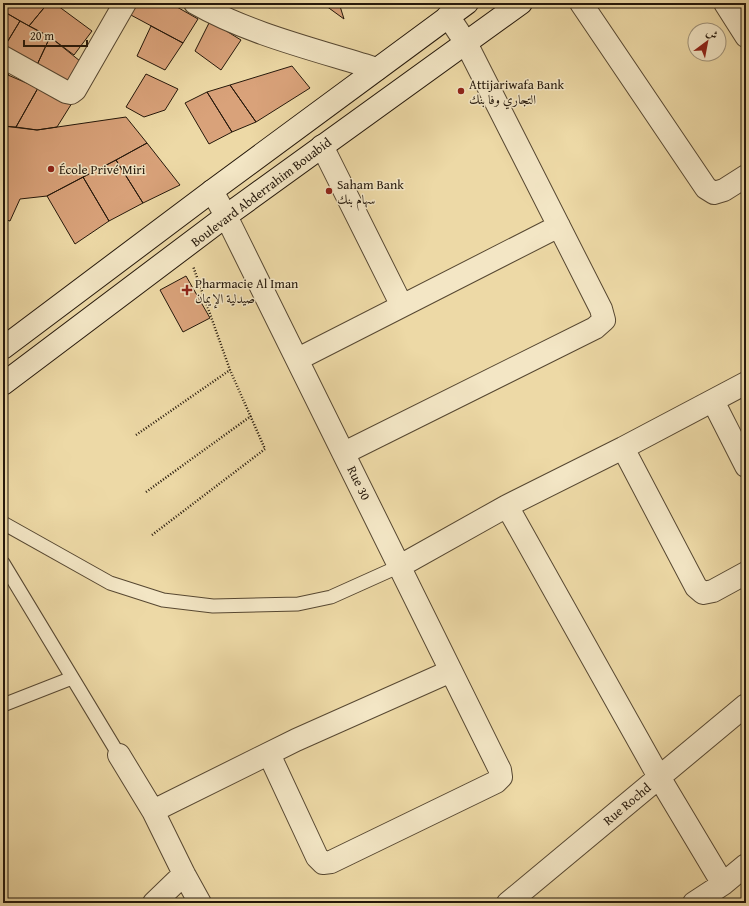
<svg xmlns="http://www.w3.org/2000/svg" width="749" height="906" viewBox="0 0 749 906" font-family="'Gentium Book Plus',Amiri,serif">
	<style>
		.building { fill: #d9a27a; stroke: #25180b }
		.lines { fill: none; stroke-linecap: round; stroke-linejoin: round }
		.service-casing { stroke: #574832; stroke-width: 15 }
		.minor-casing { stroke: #574832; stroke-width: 24 }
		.tertiary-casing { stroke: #574832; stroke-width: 24 }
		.secondary-casing { stroke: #25180b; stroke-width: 24 }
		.path { stroke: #25180b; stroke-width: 2.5; stroke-dasharray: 1 2; stroke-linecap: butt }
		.service { stroke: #f3e6c5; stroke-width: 13 }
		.minor { stroke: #f3e6c5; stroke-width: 22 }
		.tertiary { stroke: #f3e6c5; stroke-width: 22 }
		.secondary { stroke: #f3e6c5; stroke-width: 22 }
		.poi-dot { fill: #8f2418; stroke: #f3e6c5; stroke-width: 1.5 }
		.labels { text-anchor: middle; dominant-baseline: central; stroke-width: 3; stroke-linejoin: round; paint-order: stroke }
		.poi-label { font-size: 13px; fill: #25180b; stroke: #f3e6c5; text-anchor: start }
		.street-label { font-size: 13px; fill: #25180b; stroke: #f3e6c5 }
	</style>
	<rect width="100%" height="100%" fill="#edd9a6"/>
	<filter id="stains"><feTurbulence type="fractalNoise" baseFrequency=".005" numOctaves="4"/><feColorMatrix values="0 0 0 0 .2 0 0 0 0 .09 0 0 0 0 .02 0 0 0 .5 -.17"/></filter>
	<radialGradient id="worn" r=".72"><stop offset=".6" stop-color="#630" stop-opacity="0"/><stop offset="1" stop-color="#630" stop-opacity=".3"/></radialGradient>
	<path class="building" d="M3 3H48L29 26 3 11Z
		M48 3H54L92 31 74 55 50 37 29 26Z
		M136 3H170L198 19 183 43 129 14Z
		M322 3H339L344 19Z
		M3 11 20 21 3 49Z
		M20 21 50 37 36 67 3 49Z
		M210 21 241 40 221 70 195 51Z
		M151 26 183 43 165 70 137 56Z
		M50 37 85 65 71 89 36 67Z
		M3 63 12 67 3 86Z
		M292 66 310 88 256 122 230 85Z
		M146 74 178 89 165 110 144 117 126 107Z
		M8 75 38 88 16 127 3 126V86Z
		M230 85 256 122 232 132 207 92Z
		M38 88 72 103 57 127 37 130 16 127Z
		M207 92 232 132 209 144 185 103Z
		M126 117 147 143 116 160 47 196 20 199 10 221 3 219V126L37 130Z
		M147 143 180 185 143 203 116 160Z
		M116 160 143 203 109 221 83 177Z
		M83 177 109 221 75 244 47 196Z
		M186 276 210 318 183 332 160 290Z"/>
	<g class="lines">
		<defs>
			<path id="service" d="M3 523 110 583 163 600 213 606 298 604 331 597 400 566
				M3 563 119 755
				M3 705 72 678"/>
			<path id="minor" d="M195 3C249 34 317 50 377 69
				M581 3 706 188 714 193 724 190 746 176
				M3 57 66 92 71 93 75 90 125 3
				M322 146 402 306
				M212 191 226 216 500 770 501 777 496 782 331 862 323 863 317 857 269 754
				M298 359 559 226
				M713 401 746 466
				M623 448 696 587 703 593 713 591 746 573
				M344 453 595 328 604 320 601 309 466 43 448 16
				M507 506 659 777 723 884
				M400 566 507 506 623 448 746 383
				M119 755 153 811 184 874 200 903
				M153 811 296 740 451 671
				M154 903 184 874
				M508 903 746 705
				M694 903 723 884 746 865"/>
			<path id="tertiary" d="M725 3 746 36"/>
			<path id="secondary" d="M3 348 212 191 467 3
				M3 384 226 216 521 3"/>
		</defs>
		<use href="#service" class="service-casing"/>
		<use href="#minor" class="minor-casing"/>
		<use href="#tertiary" class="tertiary-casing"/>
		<use href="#secondary" class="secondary-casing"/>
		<path class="path" d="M136 435 230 370
			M146 492 251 416
			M152 535 265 449 230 370 193 266"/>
		<use href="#service" class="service"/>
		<use href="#minor" class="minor"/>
		<use href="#tertiary" class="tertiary"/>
		<use href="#secondary" class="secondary"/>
	</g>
	<g class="poi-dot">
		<circle cx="461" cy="91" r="4"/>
		<circle cx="51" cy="169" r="4"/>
		<circle cx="329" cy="191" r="4"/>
		<path d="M185 284h4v4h4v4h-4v4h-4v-4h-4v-4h4z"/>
	</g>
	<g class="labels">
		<g class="poi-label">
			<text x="469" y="84">Attijariwafa Bank<tspan x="469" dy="15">التجاري وفا بنك</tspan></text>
			<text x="59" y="169">École Privé Miri</text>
			<text x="337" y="184">Saham Bank<tspan x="337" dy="15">سهام بنك</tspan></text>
			<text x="195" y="283">Pharmacie Al Iman<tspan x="195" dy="15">صيدلية الإيمان</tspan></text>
		</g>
		<g class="street-label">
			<text transform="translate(261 192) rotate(-37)">Boulevard Abderrahim Bouabid</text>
			<text transform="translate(359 483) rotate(64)">Rue 30</text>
			<text transform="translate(627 804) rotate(-40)">Rue Rochd</text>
		</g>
	</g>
	<rect width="749" height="906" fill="none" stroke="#edd9a6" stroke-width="16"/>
	<rect x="4" y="4" width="741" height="898" fill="none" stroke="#25180b" stroke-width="2"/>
	<rect x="8" y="8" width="733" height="890" fill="none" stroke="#25180b"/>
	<g transform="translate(707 42) rotate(32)"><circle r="19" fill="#f3e6c5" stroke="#a1947b"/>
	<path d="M0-3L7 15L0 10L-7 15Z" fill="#8f2418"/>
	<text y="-6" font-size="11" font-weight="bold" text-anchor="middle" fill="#25180b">ش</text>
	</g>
	<path d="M24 40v6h63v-6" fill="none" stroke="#25180b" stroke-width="2"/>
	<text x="30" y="40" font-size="12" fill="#25180b" stroke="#f3e6c5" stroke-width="3" paint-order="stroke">20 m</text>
	<rect width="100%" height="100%" filter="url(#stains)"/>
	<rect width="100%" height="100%" fill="url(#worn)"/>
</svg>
